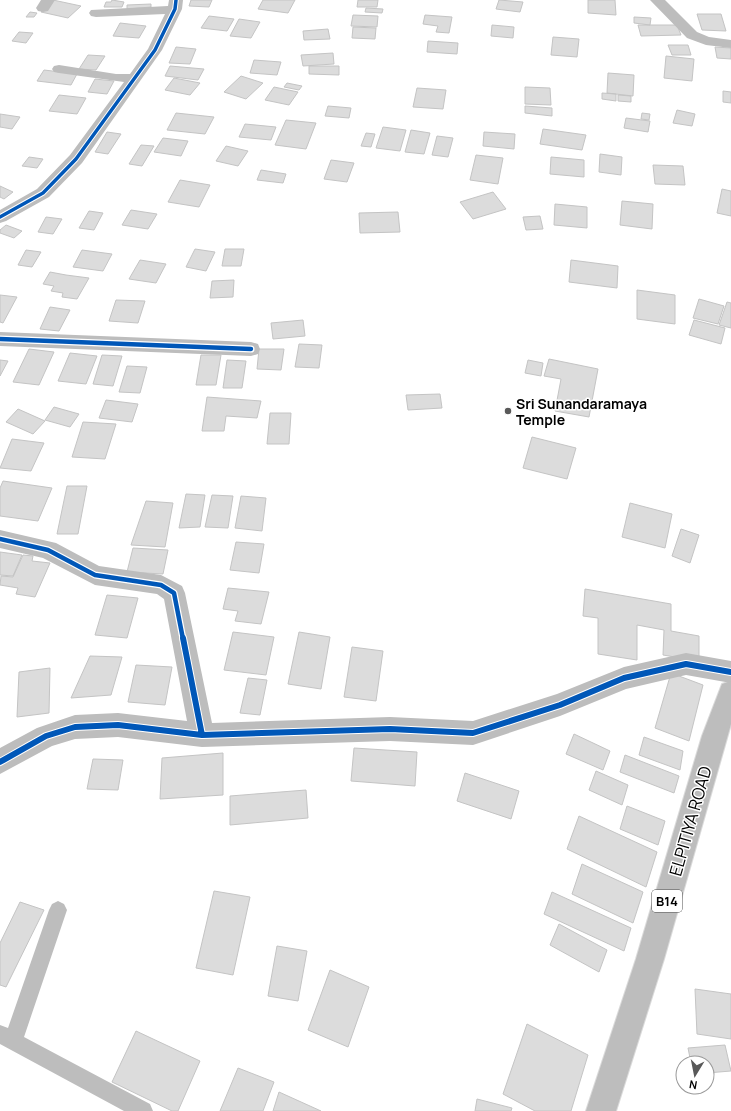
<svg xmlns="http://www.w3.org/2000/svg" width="731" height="1111" viewBox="0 0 731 1111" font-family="Manrope,sans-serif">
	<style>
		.building { fill: #dcdcdc; stroke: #c4c4c4 }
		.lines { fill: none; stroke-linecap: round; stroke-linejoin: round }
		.primary-casing { stroke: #dbdbdb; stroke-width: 2 }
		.lane { fill: #bdbdbd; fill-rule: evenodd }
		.street { fill: #bdbdbd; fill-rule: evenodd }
		.primary { fill: #bdbdbd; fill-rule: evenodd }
		.cycleway-far2-casing { stroke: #fff; stroke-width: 5.5 }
		.cycleway-far1-casing { stroke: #fff; stroke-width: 7 }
		.cycleway-casing { stroke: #fff; stroke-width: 8 }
		.cycleway-far2 { stroke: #0057b8; stroke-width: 3.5 }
		.cycleway-far1 { stroke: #0057b8; stroke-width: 4.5 }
		.cycleway { stroke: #0057b8; stroke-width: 6 }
		.poi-dot { fill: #595959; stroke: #fff; stroke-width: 1.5 }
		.labels { text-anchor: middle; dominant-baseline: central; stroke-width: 3; stroke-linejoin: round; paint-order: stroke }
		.shield { fill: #fff; stroke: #4c4c4c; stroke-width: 1 }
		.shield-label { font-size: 13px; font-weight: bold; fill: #000 }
		.poi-label { font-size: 14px; font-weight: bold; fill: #000; stroke: #fff; text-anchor: start }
		.near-street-label { font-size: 17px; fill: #000; stroke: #fff }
	</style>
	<rect width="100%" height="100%" fill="#fff"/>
	<path class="building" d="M53 0 81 6 68 18 41 12Z
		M112 0 124 2 122 7H104L106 2H111Z
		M191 0H212L209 7 189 6Z
		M263 0H295L288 13 258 9Z
		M358 0H378L377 7H357Z
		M499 0 523 2 520 12 496 9Z
		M588 0H615L616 15 588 13Z
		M151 4V7L127 9V5Z
		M366 8 383 9 382 13 365 12Z
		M30 12 37 13 34 17H26Z
		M697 14H721L726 31 702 30Z
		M353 15 378 16 377 27 351 26Z
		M425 15 452 17 449 33 436 32 438 26 423 24Z
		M209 16 234 19 227 31 201 28Z
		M634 17 651 18 650 25 634 23Z
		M239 19 260 22 251 38 230 36Z
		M120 23 146 26 139 38 113 36Z
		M492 25 514 27 513 38 491 36Z
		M638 25H677L681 35 641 36Z
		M353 27 376 28 375 39 352 38Z
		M328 29 330 39 304 40 303 31Z
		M19 32 33 33 26 43 12 41Z
		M553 37 579 39 577 57 551 55Z
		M428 41 458 43 457 54 427 52Z
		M668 45H688L691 55H672Z
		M176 47 196 49 190 64 169 63Z
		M715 47 731 48V59L717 58Z
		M333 53 334 64 303 66 301 55Z
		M88 55 105 56 96 70 79 69Z
		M666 56 694 59 692 81 664 78Z
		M254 60 281 62 277 75 250 73Z
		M170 66 204 69 198 80 165 76Z
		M309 66H339V75L309 74Z
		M44 70 77 74 71 85 37 81Z
		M608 73 634 75 633 96 607 93Z
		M241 76 263 83 246 99 224 92Z
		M174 78 200 83 190 95 165 90Z
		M95 79 114 81 107 94 88 92Z
		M287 83 302 86 299 90 284 87Z
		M274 87 298 92 289 105 265 100Z
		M525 87 550 88 551 105 525 104Z
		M417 88 446 90 443 109 413 107Z
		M723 91 731 92V103L723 102Z
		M602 93 616 94V101L602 99Z
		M59 95 86 98 77 114 49 111Z
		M618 95 631 96V102L618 101Z
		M328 106 351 108 349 118 325 116Z
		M525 106 552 108V116L525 113Z
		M677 110 695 114 692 126 673 123Z
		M176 113 214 117 205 134 167 130Z
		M642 113 650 114 649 120 641 119Z
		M0 114 20 117 12 129 0 127Z
		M626 118 650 121 648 132 624 128Z
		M286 120 316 123 306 149 275 145Z
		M245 124 276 127 271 140 239 137Z
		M383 127 406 130 400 151 376 148Z
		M543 129 586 135 582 150 540 144Z
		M411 130 430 133 424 154 405 152Z
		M107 132 121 134 108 154 95 152Z
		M484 132 515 134 514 149 483 146Z
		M366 133 375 134 371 147 361 146Z
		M437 136 453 138 448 157 432 155Z
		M163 138 188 141 181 156 154 152Z
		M141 145 154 146 142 166 129 164Z
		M226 146 248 151 238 166 216 161Z
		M600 154 622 157 621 175 599 172Z
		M476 155 503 158 498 184 470 180Z
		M29 157 43 159 37 168 22 166Z
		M551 157 584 160V177L550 174Z
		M331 160 354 163 347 182 324 179Z
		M653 165 683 166 685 185 655 184Z
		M261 170 286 174 283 183 257 180Z
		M180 180 210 185 199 207 168 202Z
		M0 186 13 192 4 199 0 197Z
		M722 189 731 191V216L717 213Z
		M493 192 506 209 473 219 460 202Z
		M622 201 653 204 652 229 620 225Z
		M555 204 587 207V228L554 225Z
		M131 210 157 214 148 229 122 225Z
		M89 211 103 213 94 230 79 228Z
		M398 212 400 232 360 233 359 213Z
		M540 216 543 229 526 230 523 217Z
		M46 217 62 219 53 234 38 232Z
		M6 225 22 231 14 238 0 233V230Z
		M195 249 215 252 206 271 186 267Z
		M225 249H244L241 266H222Z
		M26 250 41 252 32 267 18 265Z
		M82 250 112 254 103 271 73 267Z
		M140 260 166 264 156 283 129 279Z
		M571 260 618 266 617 288 569 282Z
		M50 272 66 275 89 278 77 299 62 297 63 293 51 291 54 286 43 284Z
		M234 280 233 297 210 298 212 281Z
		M637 290 675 295V324L637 319Z
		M0 295 17 297 3 323 0 322Z
		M699 299 724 306 718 324 693 318Z
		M116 300 145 301 138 323 109 321Z
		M727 302 731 303V328L719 325Z
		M50 307 70 310 59 331 40 329Z
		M303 320 305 336 273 339 271 323Z
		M694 320 725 328 721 344 689 335Z
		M299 344 322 345 319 368 295 367Z
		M29 349 54 352 39 385 13 382Z
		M259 349H284L281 370 257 369Z
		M70 353 97 356 86 384 58 381Z
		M102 355 122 356 113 386 93 384Z
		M201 355H221L216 385H196Z
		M549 359 598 369 589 417 555 411 561 379 544 376Z
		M0 360 8 361 0 376Z
		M227 360 246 361 242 388H223Z
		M528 360 543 363 541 376 525 373Z
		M127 366 147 367 140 393 119 392Z
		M440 394 442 408 408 410 406 395Z
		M207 397 261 401 257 418 226 416 224 431H202Z
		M106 400 138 404 132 422 99 418Z
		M54 407 79 414 70 427 45 420Z
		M18 409 45 421 33 434 6 422Z
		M270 413H291L289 444H267Z
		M83 422 116 424 105 459 72 457Z
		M532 437 576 448 567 479 523 468Z
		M12 439 44 443 31 471 0 468Z
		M3 481 52 488 38 521 0 516V488Z
		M67 486H87L78 534H57Z
		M186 494 205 495 200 527 179 528Z
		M212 495 233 496 228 528 205 527Z
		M241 496 266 498 262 531 235 528Z
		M146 501 173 503 165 547 131 545Z
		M630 503 672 514 665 548 622 537Z
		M681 529 699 535 690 563 672 556Z
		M236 542 264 544 259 573 230 570Z
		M133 548 168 550 163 574 127 572Z
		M0 552 22 555 13 576 0 575Z
		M23 555 33 556 32 561 50 563 35 597 16 594 18 588 0 585 1 576 13 577Z
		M228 588 269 592 261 624 235 621 238 611 223 609Z
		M585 589 671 604V631L699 636V661L663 655 664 630 637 625V660L598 654V618L583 616Z
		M107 595 138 598 127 638 95 635Z
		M233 632 274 637 266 675 224 670Z
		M299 632 330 637 321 689 288 684Z
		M352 647 383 651 376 701 344 697Z
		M90 656 122 657 111 695 71 698Z
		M136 665 172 667 165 705 128 702Z
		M50 668 49 713 17 717 19 672Z
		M671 673 703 685 689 741 655 728Z
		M248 678 267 680 260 715 240 713Z
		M574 734 610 751 603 770 566 754Z
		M644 737 683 751 680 770 639 755Z
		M354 748 417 752 415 786 351 781Z
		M223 753V795L160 799 162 758Z
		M625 755 679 776 674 793 620 772Z
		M93 759 123 760 118 790 87 789Z
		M596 771 628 785 622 805 589 790Z
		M465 773 519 791 511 819 457 801Z
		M306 790 308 818 230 825V796Z
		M627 806 665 821 658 845 620 829Z
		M579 816 657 852 646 887 567 849Z
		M582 864 643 892 633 923 572 894Z
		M214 891 250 897 233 975 196 968Z
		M552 892 631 928 624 951 544 914Z
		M20 902 44 910 6 987 0 985V943Z
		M559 924 607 950 599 972 550 945Z
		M277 946 307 951 298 1001 268 996Z
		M330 970 369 987 348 1047 308 1030Z
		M695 989 731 994V1039L697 1034Z
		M527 1024 588 1055 571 1111H535L503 1094Z
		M136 1031 200 1061 178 1111H172L112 1082Z
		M725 1045 731 1071 707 1073V1063H691L688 1048Z
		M238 1068 274 1082 263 1111H220Z
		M279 1092 321 1111H273Z
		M477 1099 512 1108 511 1111H475Z"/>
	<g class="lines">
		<defs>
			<path id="primary" d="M731 681V724L664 959 616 1111H586L636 959 702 736 722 684Z"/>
		</defs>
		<use href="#primary" class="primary-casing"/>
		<path class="lane" d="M58 901 64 904 67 910 24 1037 150 1104 153 1111H124L0 1044V1025L8 1028 49 910 52 904Z"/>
		<path class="street" d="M41 0H55L48 11 43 12 38 11 36 8Z
			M169 0H183L182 9 162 50 82 163 49 197 6 221 0 223V210L37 189 70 155 124 82 59 73 54 72 52 69 54 66 59 65 116 74H130L148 49 165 14 96 17 91 16 89 13 91 10 168 6Z
			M650 0H665L697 32 709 37 731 40V48L706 45 687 38Z
			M0 332 251 342 258 344 260 349 258 354 251 356 0 346Z
			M0 530 56 543 99 566 161 575 182 586 185 593 212 723 390 717 473 721 557 694 624 667 686 653 731 661V683L686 675 626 689 560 716 473 745 390 741 202 747 118 737 75 739 52 746 0 774V748L37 728 75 715 118 713 187 721 164 599 157 594 95 585 43 558 0 548Z"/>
		<use href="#primary" class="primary"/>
		<defs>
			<path id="cycleway-far2" d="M0 217 43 193 76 159 155 50 175 9 176 0"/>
			<path id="cycleway-far1" d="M0 339 251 349
				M0 539 48 550 95 575 161 585 174 593 183 639"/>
			<path id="cycleway" d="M183 638 202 735
				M0 762 46 736 75 727 118 725 202 735 390 729 473 733 560 705 624 678 686 664 731 672"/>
		</defs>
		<use href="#cycleway-far2" class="cycleway-far2-casing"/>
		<use href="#cycleway-far1" class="cycleway-far1-casing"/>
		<use href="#cycleway" class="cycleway-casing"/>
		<use href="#cycleway-far2" class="cycleway-far2"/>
		<use href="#cycleway-far1" class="cycleway-far1"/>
		<use href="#cycleway" class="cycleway"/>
	</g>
	<circle class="poi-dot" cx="508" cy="411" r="4"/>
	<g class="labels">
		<rect class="shield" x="652" y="890" width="30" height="22" rx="3"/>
		<g class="shield-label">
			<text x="667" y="901">B14</text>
		</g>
		<g class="poi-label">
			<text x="516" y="403">Sri Sunandaramaya<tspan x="516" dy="16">Temple</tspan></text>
		</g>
		<g class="near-street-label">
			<text transform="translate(690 821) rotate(-74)">ELPITIYA ROAD</text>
		</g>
	</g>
	<g transform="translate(695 1075) rotate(190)"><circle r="19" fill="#ffffff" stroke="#999999"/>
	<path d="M0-3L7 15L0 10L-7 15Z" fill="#595959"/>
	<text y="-6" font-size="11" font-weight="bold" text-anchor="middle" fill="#000000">N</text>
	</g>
</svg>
